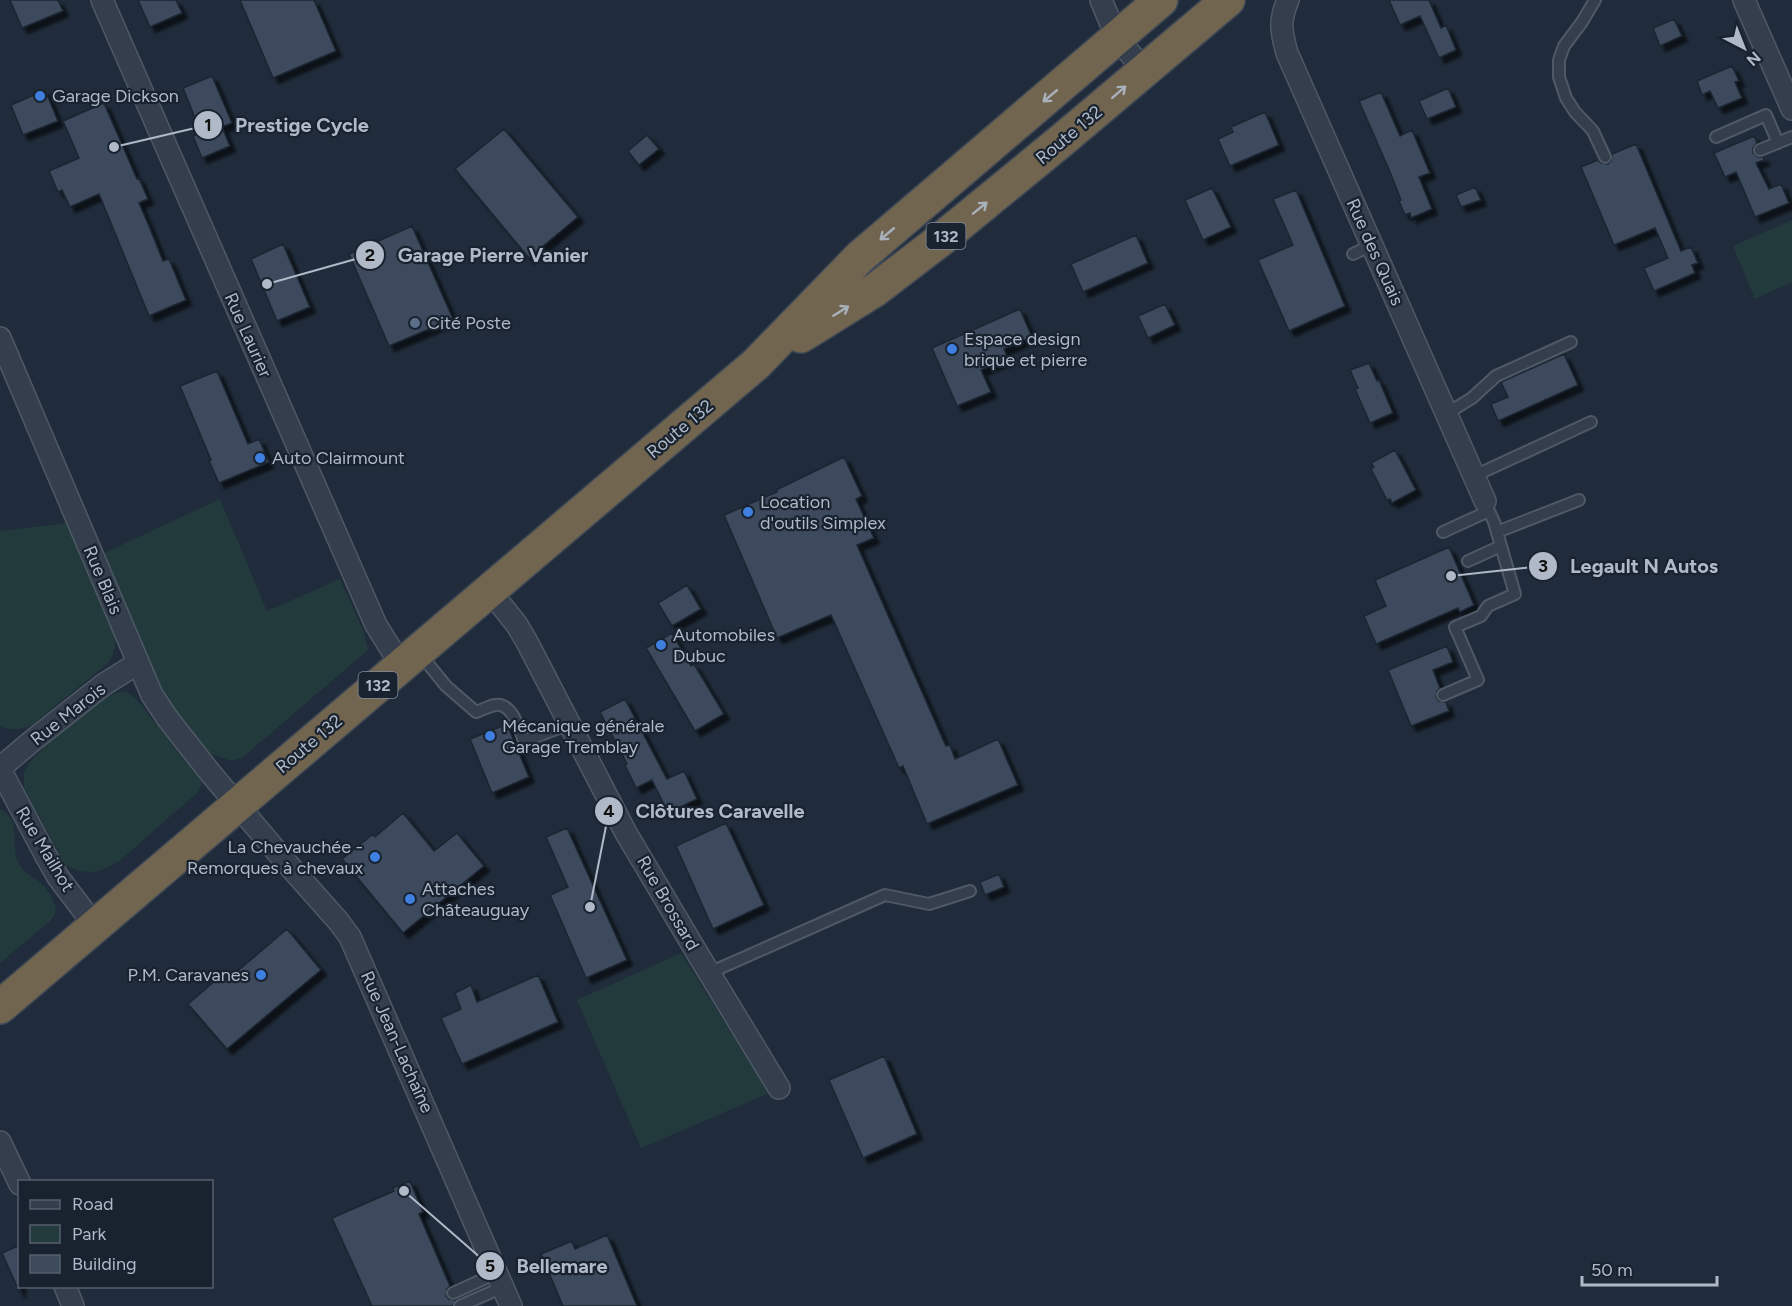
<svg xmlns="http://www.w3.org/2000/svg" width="1792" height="1306" viewBox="0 0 1792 1306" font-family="Figtree,sans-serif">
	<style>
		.green { fill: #223a3c }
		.building { fill: #3c4a5b; stroke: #1b2532; stroke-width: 1.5; filter: url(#shadow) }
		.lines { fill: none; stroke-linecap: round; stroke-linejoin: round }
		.lane-casing { stroke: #4f5966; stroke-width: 14 }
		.street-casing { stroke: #4f5966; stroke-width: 24 }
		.highway-casing { stroke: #3f4956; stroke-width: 36 }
		.lane { stroke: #343e4c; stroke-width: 10 }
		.street { stroke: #343e4c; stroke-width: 21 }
		.highway { stroke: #726550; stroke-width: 33 }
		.oneway { stroke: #a9b1bc }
		.shop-dot { fill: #3f7fe0; stroke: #192330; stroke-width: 2 }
		.service-dot { fill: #5c6f8a; stroke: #192330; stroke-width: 2 }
		.labels { text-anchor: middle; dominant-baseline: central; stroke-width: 4.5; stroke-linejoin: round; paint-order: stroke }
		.shield { fill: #192330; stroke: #828c9a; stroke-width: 1.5 }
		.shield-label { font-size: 16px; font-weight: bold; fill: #afb9c8 }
		.poi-label { font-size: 18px; fill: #afb9c8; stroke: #192330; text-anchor: start }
		.street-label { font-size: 18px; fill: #afb9c8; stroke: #192330 }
		.leader { fill: none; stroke: #afb9c8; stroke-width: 2 }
		.callout-dot { fill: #afb9c8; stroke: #192330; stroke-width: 2 }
		.mark-label { font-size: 18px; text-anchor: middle; font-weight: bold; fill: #111 }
		.callout-label { font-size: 20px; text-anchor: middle; font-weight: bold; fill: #afb9c8; stroke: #192330; stroke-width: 4.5; stroke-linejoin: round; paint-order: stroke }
	</style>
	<defs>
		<filter id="shadow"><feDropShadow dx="5.5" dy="5.5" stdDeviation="1.5" flood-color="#0009"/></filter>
	</defs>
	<rect width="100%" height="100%" fill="#202c3b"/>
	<path class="green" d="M1792 220V282L1755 299 1733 246Z
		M220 499 267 611 340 579 364 632 368 650 242 758 231 761 212 754 201 744 165 700 156 683 144 649 104 553Z
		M68 523 114 634C116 646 115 653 108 663L32 725C20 730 11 731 0 726V531Z
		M119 692H128L137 700 199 777 202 784 198 792 118 862C98 873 87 876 65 865L24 788V773L30 762 44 747 106 697Z
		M0 809C26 823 6 846 21 867 27 876 36 878 43 885 49 891 58 905 55 914 54 917 51 919 49 922L0 963Z
		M681 953 769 1093 641 1148 577 1000Z"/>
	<path class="building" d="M10 0H58L63 11 22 28Z
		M138 0H176L182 13 150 27Z
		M240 0H314L336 51 273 78Z
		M1389 0H1429L1441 28 1446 25 1456 50 1439 58 1420 16 1400 25Z
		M1674 19 1682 36 1660 46 1653 28Z
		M1732 66 1739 81 1735 82 1742 98 1718 108 1710 91 1702 95 1697 81Z
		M212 76 232 123 222 127 230 146 202 158 193 136 201 133 183 88Z
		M1448 88 1456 107 1427 119 1419 101Z
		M45 90 58 121 23 135 11 105Z
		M1381 92 1400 136 1412 130 1430 173 1419 177 1432 209 1411 218 1410 213 1405 215 1399 201 1401 200 1390 172 1359 101Z
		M104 103 137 179 139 178 148 199 139 203 149 226 163 261 169 259 186 300 149 316 99 194 70 207 62 190 58 192 49 171 79 158 63 121Z
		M1265 112 1279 145 1230 166 1218 139 1233 132 1231 127Z
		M504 129 578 217 529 258 455 169Z
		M647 135 659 149 639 165 628 151Z
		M1754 136 1757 143 1753 148V153L1758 157H1763L1764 160 1756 163 1769 189 1781 184 1789 203 1755 217 1736 172 1725 177 1714 153Z
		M1636 144 1681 251 1691 247 1698 263 1692 265 1695 273 1654 291 1644 268 1668 258 1655 228 1614 245 1581 167 1598 160 1601 163 1608 164 1611 161 1612 154Z
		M1475 187 1481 200 1461 207 1456 195Z
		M1212 188 1231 227 1203 240 1185 200Z
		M1296 190 1345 306 1289 331 1258 260 1293 245 1273 199Z
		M412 226 453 319 389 346 349 254Z
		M1136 235 1148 263 1083 292 1071 264Z
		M283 244 310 307 277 321 251 259Z
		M1165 304 1175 325 1148 338 1138 316Z
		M1020 309 1032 337 1004 349 1008 359 981 370 991 392 957 406 932 348Z
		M1564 354 1578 385 1498 421 1491 404 1508 397 1501 382Z
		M1369 363 1377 381 1379 380 1393 413 1370 423 1355 389 1358 388 1350 370Z
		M217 371 248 444 259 439 269 462 219 483 209 461 211 460 180 386Z
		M1395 450 1416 490 1392 503 1390 499 1387 500 1371 469 1374 467 1371 463Z
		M844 457 862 496 856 499 874 538 857 545 946 746 950 745 955 759 998 739 1018 785 927 824 903 766 899 768 831 615 777 638 724 515 777 492 776 490Z
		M1449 547 1474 605 1460 612 1458 608 1376 644 1364 616 1386 606 1375 580Z
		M687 585 701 609 672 626 658 603Z
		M672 633 691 666 694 664 724 714 695 731 646 648Z
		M1447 646 1453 662 1433 670 1440 688 1437 691 1436 697 1439 701 1446 702 1449 711 1411 726 1388 670Z
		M625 699 667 779 684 771 697 799 668 813 652 780 636 788 625 765 627 764 600 712Z
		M507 724 529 777 492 793 470 739Z
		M403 813 434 851 457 833 484 866 403 933 342 859 373 834 375 837Z
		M726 823 764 905 713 929 676 846Z
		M567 828 627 960 586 978 550 895 568 887 546 837Z
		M999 874 1004 887 985 895 980 882Z
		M287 929 321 970 227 1049 188 1004 223 974 227 980Z
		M538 975 558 1022 462 1064 441 1018 461 1009 455 993 471 985 477 1002Z
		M884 1056 917 1134 863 1158 829 1080Z
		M410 1181 423 1212 419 1214 450 1286 447 1289 446 1296 449 1299 456 1300 453 1306H372L332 1218 394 1191 393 1188Z
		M607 1235 637 1306H563L541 1254 572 1241 575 1249Z
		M20 1245V1293L2 1253Z"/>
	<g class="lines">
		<defs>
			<path id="lane" d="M1595 0 1582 22 1564 46 1559 60V77L1566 98 1575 112 1593 131 1605 157
				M1716 137 1766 115 1778 143
				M1760 150 1792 137
				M1353 254 1372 245
				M1446 414 1472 398 1496 376 1571 342
				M1474 476 1591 422
				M1497 532 1579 500
				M1468 561 1501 546
				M420 654 446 686 476 712C482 710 489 706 495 705 512 702 519 729 524 741L570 724
				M1443 695 1478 680 1455 627 1481 616 1488 606 1515 594 1494 522 1489 511 1443 532
				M709 973 885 895 929 904 970 891
				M453 1293 497 1273
				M460 1306 503 1287"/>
			<path id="street" d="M102 0 376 625 391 649 403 664
				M1101 0 1117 38 1144 70
				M1288 0C1279 21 1281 31 1287 53L1485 501
				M1744 0 1792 109
				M0 338 152 695 168 719 212 775 284 860 339 922 350 937 511 1306
				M490 591 517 625 527 642 626 833 696 951 779 1088
				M0 768 32 741 103 685 138 663
				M0 769 46 856 58 877 95 926
				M0 1142 20 1184
				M65 1286 73 1306"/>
			<path id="highway" d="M801 336 875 290 939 241 1061 141 1228 0
				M0 1007 756 364 860 257 1161 0"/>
		</defs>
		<use href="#lane" class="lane-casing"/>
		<use href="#street" class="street-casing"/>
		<use href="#highway" class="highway-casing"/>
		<use href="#lane" class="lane"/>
		<use href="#street" class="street"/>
		<use href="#highway" class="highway"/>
	</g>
	<defs><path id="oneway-shaft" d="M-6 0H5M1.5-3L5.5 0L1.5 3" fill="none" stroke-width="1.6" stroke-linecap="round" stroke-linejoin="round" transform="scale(1.5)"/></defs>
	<g class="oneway">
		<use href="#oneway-shaft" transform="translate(1119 92) rotate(-41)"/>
		<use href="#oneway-shaft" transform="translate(1050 96) rotate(140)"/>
		<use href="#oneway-shaft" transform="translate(980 208) rotate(-39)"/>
		<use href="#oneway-shaft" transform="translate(887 234) rotate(140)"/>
		<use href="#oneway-shaft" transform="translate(841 311) rotate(-32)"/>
	</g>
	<g class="shop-dot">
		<circle cx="40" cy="96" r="6"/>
		<circle cx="952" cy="349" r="6"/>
		<circle cx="260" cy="458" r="6"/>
		<circle cx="748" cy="512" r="6"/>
		<circle cx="661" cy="645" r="6"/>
		<circle cx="490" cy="736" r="6"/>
		<circle cx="375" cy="857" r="6"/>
		<circle cx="410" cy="899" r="6"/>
		<circle cx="261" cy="975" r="6"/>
	</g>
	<circle class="service-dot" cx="415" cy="323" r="6"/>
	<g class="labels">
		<g class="shield">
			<rect x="926.5" y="223" width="39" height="26" rx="4.5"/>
			<rect x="358.5" y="672" width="39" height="26" rx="4.5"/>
		</g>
		<g class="shield-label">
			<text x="946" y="236">132</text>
			<text x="378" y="685">132</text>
		</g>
		<g class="poi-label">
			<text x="52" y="96">Garage Dickson</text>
			<text x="427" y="323">Cité Poste</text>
			<text x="964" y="339">Espace design<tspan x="964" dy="21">brique et pierre</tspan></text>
			<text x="272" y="458">Auto Clairmount</text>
			<text x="760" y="502">Location<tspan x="760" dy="21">d'outils Simplex</tspan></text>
			<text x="673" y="635">Automobiles<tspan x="673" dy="21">Dubuc</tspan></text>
			<text x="502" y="726">Mécanique générale<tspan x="502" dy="21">Garage Tremblay</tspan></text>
			<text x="363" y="847" text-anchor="end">La Chevauchée -<tspan x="363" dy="21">Remorques à chevaux</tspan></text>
			<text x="422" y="889">Attaches<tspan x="422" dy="21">Châteauguay</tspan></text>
			<text x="249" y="975" text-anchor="end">P.M. Caravanes</text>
		</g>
		<g class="street-label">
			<text transform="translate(1069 135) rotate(-40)">Route 132</text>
			<text transform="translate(1375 252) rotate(66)">Rue des Quais</text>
			<text transform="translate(248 335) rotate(66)">Rue Laurier</text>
			<text transform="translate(680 429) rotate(-40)">Route 132</text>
			<text transform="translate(103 580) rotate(67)">Rue Blais</text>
			<text transform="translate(68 714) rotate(-38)">Rue Marois</text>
			<text transform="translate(309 744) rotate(-40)">Route 132</text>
			<text transform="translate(45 849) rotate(59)">Rue Mailhot</text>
			<text transform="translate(668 903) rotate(60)">Rue Brossard</text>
			<text transform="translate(397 1042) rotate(66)">Rue Jean-Lachaîne</text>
		</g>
	</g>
	<path class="leader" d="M114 147L208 125M267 284L370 255M1451 576L1543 566M590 907L609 811M404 1191L490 1266"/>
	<g class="callout-dot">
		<circle cx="114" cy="147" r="6"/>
		<circle cx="267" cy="284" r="6"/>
		<circle cx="1451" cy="576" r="6"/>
		<circle cx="590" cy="907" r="6"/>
		<circle cx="404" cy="1191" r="6"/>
		<circle cx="208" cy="125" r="15"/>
		<circle cx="370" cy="255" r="15"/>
		<circle cx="1543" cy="566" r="15"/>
		<circle cx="609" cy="811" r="15"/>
		<circle cx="490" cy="1266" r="15"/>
	</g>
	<g class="mark-label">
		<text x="208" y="131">1</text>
		<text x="370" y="261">2</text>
		<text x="1543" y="572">3</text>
		<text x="609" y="817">4</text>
		<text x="490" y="1272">5</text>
	</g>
	<g class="callout-label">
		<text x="302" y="132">Prestige Cycle</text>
		<text x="493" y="262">Garage Pierre Vanier</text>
		<text x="1644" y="573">Legault N Autos</text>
		<text x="720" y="818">Clôtures Caravelle</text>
		<text x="562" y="1273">Bellemare</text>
	</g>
	<rect x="18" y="1180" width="195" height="108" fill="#192330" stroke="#555f6d" stroke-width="1.5"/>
	<rect x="30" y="1200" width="30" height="9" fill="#343e4c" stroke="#555f6d" stroke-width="1.5"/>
	<text x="72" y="1210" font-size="18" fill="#afb9c8">Road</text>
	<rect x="30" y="1225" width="30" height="18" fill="#223a3c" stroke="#555f6d" stroke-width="1.5"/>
	<text x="72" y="1240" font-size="18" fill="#afb9c8">Park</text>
	<rect x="30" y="1255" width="30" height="18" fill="#3c4a5b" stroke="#555f6d" stroke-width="1.5"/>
	<text x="72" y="1270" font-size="18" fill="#afb9c8">Building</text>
	<g transform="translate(1744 48) rotate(138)" stroke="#192330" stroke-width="4.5" paint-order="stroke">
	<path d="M0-4.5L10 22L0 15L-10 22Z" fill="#afb9c8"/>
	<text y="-9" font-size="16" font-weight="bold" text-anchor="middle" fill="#afb9c8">N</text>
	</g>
	<path d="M1582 1276v9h135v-9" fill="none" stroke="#afb9c8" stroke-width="3"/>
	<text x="1591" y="1276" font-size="18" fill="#afb9c8" stroke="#192330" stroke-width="4.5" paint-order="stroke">50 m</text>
</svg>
